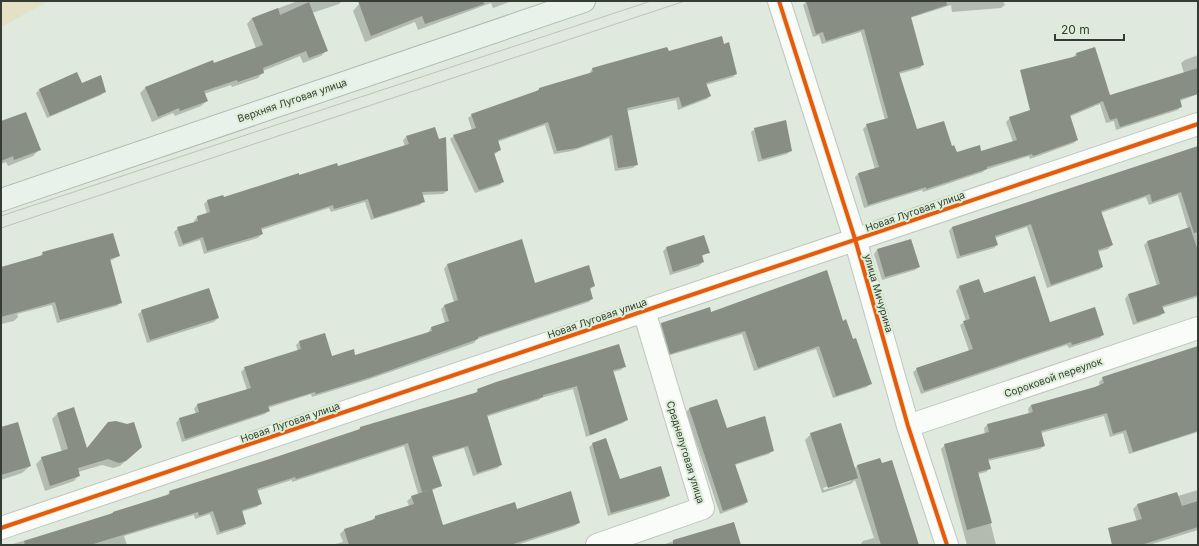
<svg xmlns="http://www.w3.org/2000/svg" width="1199" height="546" viewBox="0 0 1199 546" font-family="Inter,sans-serif">
	<style>
		.green { fill: #e4e0c5 }
		.shadow { fill: #0003; fill-rule: evenodd }
		.building { fill: #898e84 }
		.lines { fill: none; stroke-linecap: round; stroke-linejoin: round }
		.minor-casing { stroke: #bfc6bd; stroke-width: 24 }
		.major-casing { stroke: #abbcb0; stroke-width: 24 }
		.minor { stroke: #fafcfa; stroke-width: 22 }
		.major { stroke: #e8f2eb; stroke-width: 22 }
		.tram { stroke: #bfc1be; stroke-width: 1 }
		.cycleway-casing { stroke: #ddeed8; stroke-width: 6 }
		.cycleway { stroke: #e8590c; stroke-width: 4 }
		.labels { text-anchor: middle; dominant-baseline: central; stroke-width: 4; stroke-linejoin: round; paint-order: stroke }
		.street-label { font-size: 10px; fill: #353c33; stroke: #ddeed8 }
	</style>
	<rect width="100%" height="100%" fill="#e0e9dd"/>
	<path class="green" d="M1 1H49L1 27Z"/>
	<path class="shadow" d="M298 1H342L339 4 312 13 326 51 321 56 303 63 300 56 263 71V72L258 78 232 87 231 85 204 94 207 101 201 106 175 116 173 113 152 122 140 93 146 87 256 48 247 24 252 18Z
		M368 1H512L493 8 491 3 418 30 415 22 365 42 353 11 359 4Z
		M807 1H1003L1005 5 1001 8 952 12 951 5 910 18 923 64 920 68 899 74 916 131 951 147 956 153 981 152 1013 142 1006 122 1010 118 1042 107 1072 58 1076 54 1094 48 1110 96 1184 73 1181 63 1185 60 1198 55V94L1180 101 1181 106 1178 110 1116 130 1114 121 1106 123 1100 104 1069 117 1077 140 1074 143 1030 159 1029 156 985 170 983 172 923 192 922 190 864 208 855 177 858 174 875 169 863 129 867 125 885 120 861 32 822 44 819 35 813 37 803 5Z
		M667 48 668 52 736 74 733 77 706 85 710 96 707 99 678 110 676 100 626 111 637 164 633 168 615 171 609 138 572 151 554 154 545 125 497 142 500 150 494 155 503 181 500 185 475 193 450 139 454 136 472 130 468 118 472 115 536 92 539 89 589 74 592 69Z
		M76 74 81 84 104 92 101 95 47 118 36 93 39 90Z
		M1 123 40 149 33 156 8 166 6 162 1 164Z
		M755 129 791 151 787 154 758 162 751 132Z
		M406 137 447 191 443 194 422 195 423 201 420 205 371 220 365 202 331 212 329 208 261 230 262 234 258 238 204 254 200 240 179 247 174 232 178 228 194 223V221L197 217 207 214 204 204 207 201 223 196V198L298 176 337 168 405 147 403 140Z
		M1198 147V297L1162 308 1164 312 1160 316 1133 325 1125 299 1128 295 1157 286 1144 245 1147 242 1188 229 1178 195 1149 205 1146 197 1101 213 1112 245 1108 249 1097 252 1102 267 1099 270 1047 288 1027 227 995 238 997 245 994 248 957 259 949 231 952 227Z
		M521 240 535 284 594 286 589 290 592 298 589 302 477 339 474 343 367 380 312 397 311 394 268 408 269 411 265 414 182 442 176 423 179 419 196 414 194 409 197 405 247 390 241 372 245 368 298 351 296 345 299 342 324 334 332 357 355 356 428 333 431 328 445 323 441 309 444 306 454 302 444 269 447 265Z
		M911 240 919 267 915 270 882 280 874 254 877 250Z
		M666 248 708 252 701 257 703 262 699 266 670 275 663 251Z
		M43 253 119 256 110 261 121 302 117 306 57 323 52 305 17 314 18 317 14 321 1 324V268L39 257Z
		M978 280 984 294 1049 323 1103 334 1100 338 1069 348 1067 345 921 394 913 372 917 369 969 351 960 325 966 321 956 291 959 287Z
		M709 308 710 313 842 322 853 341 871 383 867 387 833 398 816 349 754 371 742 334 667 356 658 327 661 324Z
		M142 311 218 318 214 322 147 343 138 314Z
		M1198 348V432L1129 454 1123 433 1110 437 1104 416 1041 433 1044 446 1040 449 988 461 990 468 986 472 978 474 996 545H967L941 449 945 445 985 434 984 428 987 425 1029 414 1028 409 1031 405 1100 386 1099 382 1103 378Z
		M625 366 621 370 613 372 627 419 623 423 586 437 573 389 541 398 539 400 486 417 501 464 498 468 473 476 464 448 432 458 441 486 431 491 443 527 516 510 579 522 575 526 517 545H332L343 542 340 534 344 530 371 521 375 517 409 506 407 501 412 497 418 494 404 446 292 482V480L257 491 261 503 257 507 241 512 245 524 242 527 217 535 210 514 195 519 194 515 124 536 127 545H9L111 515 113 512 166 496 170 492 357 431 360 428 474 394 478 390Z
		M717 400 726 429 764 417 773 450 769 454 735 465 747 502 744 505 720 514 686 412 689 409Z
		M57 414 86 449 135 452 120 466 113 468 102 465 78 472 79 475 74 481 45 491 36 464 42 458 62 452 52 419Z
		M1 428 30 466 22 473 1 480Z
		M811 434 854 469 857 466 880 459 918 545H860L863 541 874 538 855 480 851 484 822 493 805 440ZM851 479V481L824 490 823 488Z
		M593 444 619 480 669 495 665 499 608 516 589 447Z
		M1198 490V530L1149 545H1138L1137 522 1133 509 1137 505 1178 496Z
		M734 523 740 545H662L671 542Z"/>
	<path class="building" d="M358 1H483L484 4 425 24 422 16 371 36Z
		M806 1H946L947 5 911 17 924 65 899 72 917 129 944 121 952 146 954 145 957 152 980 145 981 151 1017 140 1009 117 1030 110 1020 70 1077 56 1076 53 1095 47 1110 95 1198 68V94L1180 99 1182 107 1120 127 1117 118 1110 120 1103 101 1070 115 1078 140 1033 156 1032 154 987 167V169L926 189V187L868 205 858 173 879 167 866 124 888 118 864 29 826 41 823 32 816 34Z
		M309 2 328 51 309 58 306 51 263 68 264 73 238 82 237 80 204 91 208 101 180 111 179 108 158 117 145 87 213 60 214 63 263 45 252 18 278 8 280 15Z
		M722 36 724 44 729 42 737 74 706 83 711 96 682 107 679 97 627 108 638 165 618 168 612 135 577 148 557 151 548 122 498 140 501 150 494 153 504 182 479 190 453 135 476 128 471 114 539 90V88L593 72 592 68 667 47 669 51Z
		M77 72 82 83 101 75 106 92 50 116 39 89Z
		M26 112 41 150 14 160 13 156 1 161V121Z
		M786 120 792 151 762 159 754 128Z
		M435 127 439 139 446 137 448 191 422 192 425 202 374 218 368 199 334 209 333 205 261 228 263 234 207 251 203 237 183 244 177 227 198 221 197 216 210 212 207 200 223 195 224 197 299 173V175L337 163 338 166 409 144 406 136Z
		M1198 146V232L1194 233 1181 192 1152 202 1150 194 1101 211 1113 245 1098 250 1103 267 1051 285 1031 224 995 236 998 245 960 256 952 227Z
		M1190 227 1198 251V295L1162 306 1165 313 1137 322 1128 294 1160 284 1147 241Z
		M113 233 120 256 110 259 122 303 60 320 55 302 1 317V267L43 255 42 252Z
		M704 235 710 253 702 255 704 262 673 272 666 247Z
		M522 239 535 283 589 265 595 286 590 288 593 299 478 337V339L371 377 316 394 315 392 268 406 270 411 185 439 179 418 199 412 197 404 251 388 244 367 301 349 299 341 325 333 332 356 354 349 355 355 432 331 431 327 449 321 444 305 458 300 447 264Z
		M911 239 920 267 885 277 877 249Z
		M827 270 843 321 846 319 853 339 856 338 872 384 836 396 819 346 758 368 745 331 670 354 661 323 710 307 711 312Z
		M1035 276 1050 322 1095 307 1104 335 1072 345 1071 342 924 391 916 368 973 349 963 321 970 319 959 286 979 279 984 293Z
		M209 288 219 318 150 340 141 310Z
		M619 344 626 367 613 370 628 420 590 435 577 386 543 395V397L487 415 502 465 477 473 468 446 432 456 442 486 422 492 408 443 296 479 295 477 257 489 262 504 242 510 246 524 220 532 213 511 199 516 198 512 90 545H25L24 541 113 513V512L170 494 169 491 276 457 360 429V427L478 392 477 389 496 382Z
		M1198 346V431L1133 452 1126 430 1113 434 1107 413 1041 431 1045 446 988 459 991 469 978 472 992 523 967 530 944 444 989 432 987 424 1033 412 1031 405 1095 387 1104 383 1102 377Z
		M717 399 727 428 765 416 774 451 735 464 748 502 723 511 689 408Z
		M74 407 87 448 108 422 116 421 127 424 134 422 142 447 126 461 119 463 108 459 78 468 80 476 50 486 41 457 68 449 57 413Z
		M18 422 31 466 1 475V427Z
		M841 423 858 478 828 488 810 433Z
		M606 438 620 479 661 466 670 496 611 513 592 443Z
		M880 458 882 463 892 460 919 545H881L857 465Z
		M432 489 443 525 515 502 517 509 571 491 580 523 510 545H349L344 529 375 519V516L414 504 411 496Z
		M1177 492 1182 506 1198 501V527L1141 545H1112L1108 528 1142 519 1137 504Z
		M734 522 741 545H673V540Z"/>
	<g class="lines">
		<defs>
			<path id="minor" d="M779 1 855 239 908 426 947 545
				M908 426 1198 328
				M1 528 1198 124
				M597 545 703 508 644 311"/>
			<path id="major" d="M1 200 584 1"/>
		</defs>
		<use href="#minor" class="minor-casing"/>
		<use href="#major" class="major-casing"/>
		<use href="#minor" class="minor"/>
		<use href="#major" class="major"/>
		<path class="tram" d="M1 216 651 1
			M1 228 685 1"/>
		<defs>
			<path id="cycleway" d="M779 1 855 239 908 426 947 545
				M1 528 1198 124"/>
		</defs>
		<use href="#cycleway" class="cycleway-casing"/>
		<use href="#cycleway" class="cycleway"/>
	</g>
	<g class="labels">
		<g class="street-label">
			<text transform="translate(292 100) rotate(-19)">Верхняя Луговая улица</text>
			<text transform="translate(915 211) rotate(-19)">Новая Луговая улица</text>
			<text transform="translate(879 293) rotate(74)">улица Мичурина</text>
			<text transform="translate(597 318) rotate(-19)">Новая Луговая улица</text>
			<text transform="translate(1053 377) rotate(-19)">Сороковой переулок</text>
			<text transform="translate(290 422) rotate(-19)">Новая Луговая улица</text>
			<text transform="translate(686 452) rotate(73)">Среднелуговая улица</text>
		</g>
	</g>
	<rect width="1199" height="546" fill="none" stroke="#353c33" stroke-width="4"/>
	<path d="M1055 34v6h69v-6" fill="none" stroke="#353c33" stroke-width="2"/>
	<text x="1061" y="34" font-size="12" fill="#353c33" stroke="#ddeed8" stroke-width="3" paint-order="stroke">20 m</text>
</svg>
